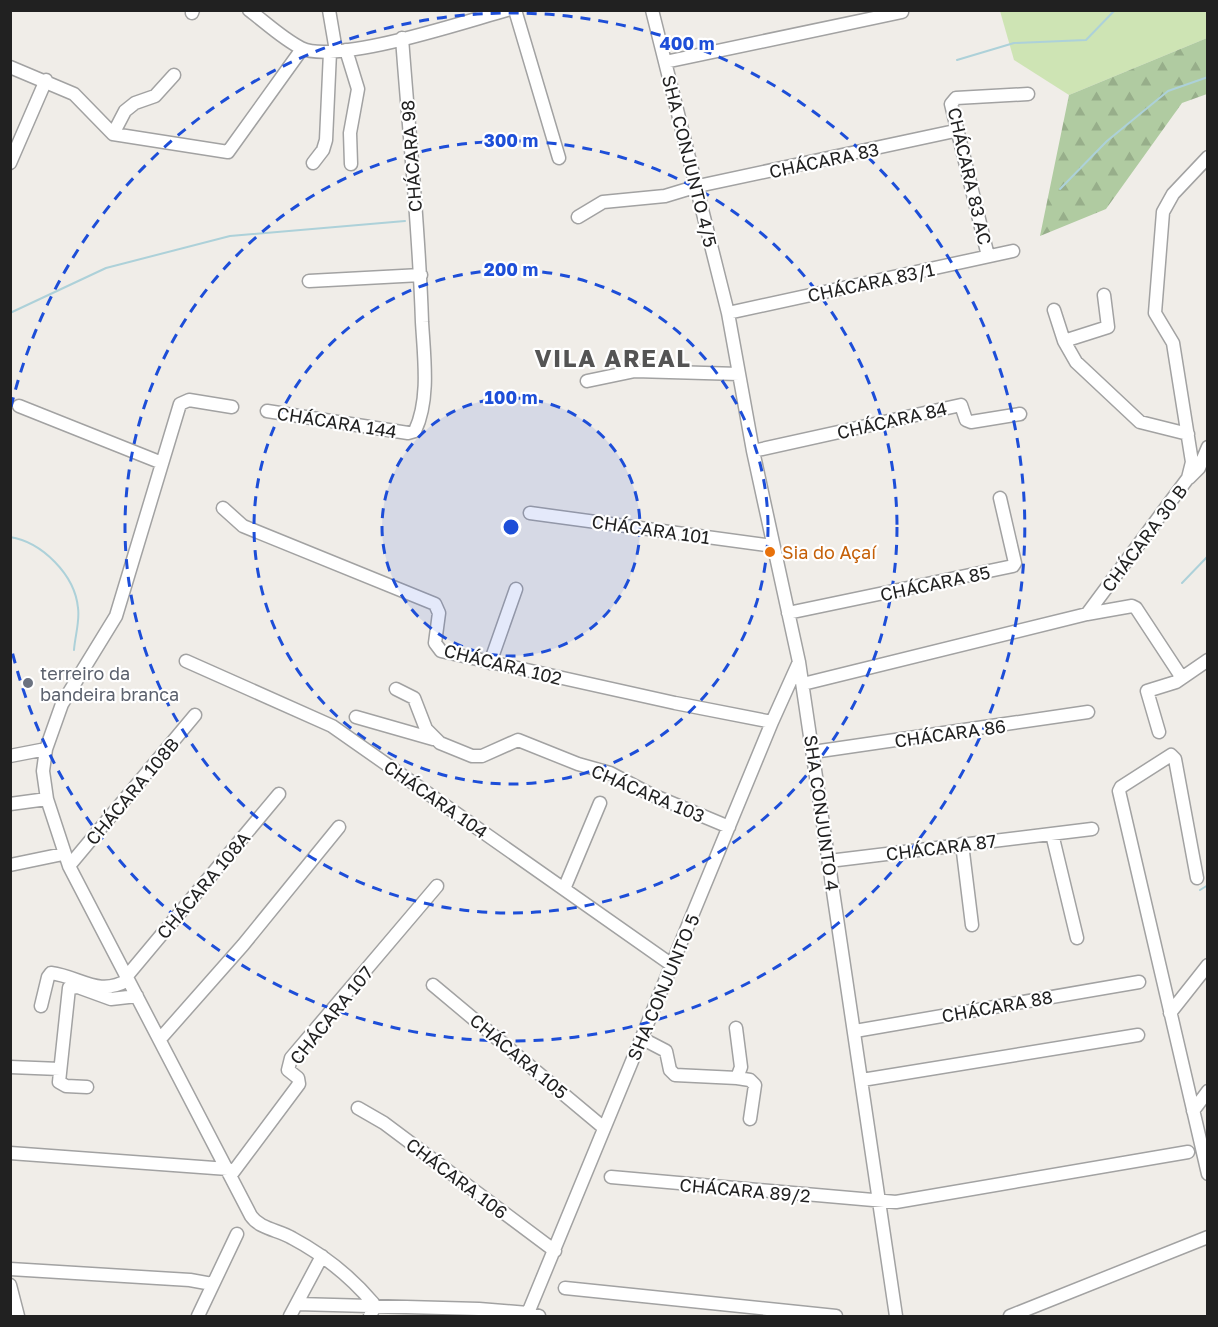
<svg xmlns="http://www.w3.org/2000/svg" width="1218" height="1327" viewBox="0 0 1218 1327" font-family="'Golos Text',sans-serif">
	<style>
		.grass { fill: #cee4b4 }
		.forest { fill: url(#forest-firs) }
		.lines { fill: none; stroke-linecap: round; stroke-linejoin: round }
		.stream { stroke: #add1d9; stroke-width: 2 }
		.minor-casing { stroke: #a2a2a2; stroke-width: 15 }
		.minor { stroke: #fff; stroke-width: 12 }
		.ring { fill: none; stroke: #1d4ed8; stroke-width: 3; stroke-dasharray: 10 8 }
		.food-dot { fill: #e8710a; stroke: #fff; stroke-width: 2 }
		.worship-dot { fill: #6b7280; stroke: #fff; stroke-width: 2 }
		.labels { text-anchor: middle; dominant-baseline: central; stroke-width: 4.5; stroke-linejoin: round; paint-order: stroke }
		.street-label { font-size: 18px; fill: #212121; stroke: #fff }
		.food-label { font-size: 18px; fill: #c56008; stroke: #fff; text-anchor: start }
		.worship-label { font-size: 18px; fill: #5b616d; stroke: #fff; text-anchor: start }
		.district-label { font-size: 24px; font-weight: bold; letter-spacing: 1.5px; fill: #545454; stroke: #fff }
		.centre { fill: #1d4ed8; stroke: #fff; stroke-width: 3 }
		.ring-label { font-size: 18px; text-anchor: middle; font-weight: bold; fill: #1d4ed8; stroke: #fff; stroke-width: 4.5; stroke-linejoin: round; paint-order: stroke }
	</style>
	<defs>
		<pattern id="forest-firs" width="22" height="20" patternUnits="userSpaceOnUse" patternTransform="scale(1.5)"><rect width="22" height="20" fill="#b0cba1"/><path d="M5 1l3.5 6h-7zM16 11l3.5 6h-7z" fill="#97ae8a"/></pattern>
	</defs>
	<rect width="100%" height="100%" fill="#f0ede8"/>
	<path class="grass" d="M1000 11H1207V38L1069 95 1014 60Z"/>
	<path class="forest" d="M1207 38V94L1182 103 1106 209 1040 236 1069 95Z"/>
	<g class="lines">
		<path class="stream" d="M957 60 1014 43 1086 40 1115 10
			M1060 189 1107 141 1168 91 1208 77
			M10 313 106 268 230 236 405 221
			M10 537C42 542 75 575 78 608 80 621 75 636 74 650
			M1182 583 1208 556
			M1200 890 1208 885"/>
		<defs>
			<path id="minor" d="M249 10C265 22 283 39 301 48 336 65 466 21 507 10
				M329 10 336 51
				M515 10 559 158
				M652 10 728 313 753 451 799 662 896 1316
				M192 13 193 10
				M346 50 358 89 350 133 351 164
				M665 62 902 12
				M10 67 74 94 113 134 228 152 302 49
				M113 134 125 111 135 103 155 96 174 75
				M10 163 46 80
				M313 163 323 150 326 140 330 52
				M578 217 603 202 665 196 698 186 950 132
				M988 256 951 104 956 98 1028 94
				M309 281 421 275
				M1054 310 1064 341 1076 362 1140 422 1188 434
				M728 313 1013 251
				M1064 341 1108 327 1104 295
				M587 381 635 371 739 374
				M19 406 162 463
				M232 407 189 400 180 404 116 616 62 704 46 749 43 771 47 799 69 866 251 1216C260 1229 279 1230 292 1238 322 1254 351 1277 373 1303L375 1306 370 1316
				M267 411 408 433 415 431C430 399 424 357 422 322 419 227 409 132 402 38
				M753 451 961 405 966 420 971 422 1020 414
				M1189 478 1199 468 1208 447
				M223 508 243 526 435 604 439 613 435 643 441 651 675 703 772 722
				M530 513 773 546
				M788 613 1013 566 1015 563 1000 498
				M1087 614 1188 478 1192 462 1173 343 1155 313 1163 212 1173 194 1208 157
				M186 661 332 726 672 965
				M490 663 516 589
				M803 684 1087 614 1132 606 1136 608 1182 678
				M396 689 414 698 426 729 440 743 472 756H482L518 740 578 764 610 773 650 794 729 827
				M356 717 433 739
				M1159 732 1147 691 1176 682 1208 660
				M813 752 1088 712
				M10 756 46 749
				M10 804 47 799
				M1052 834 1077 938
				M962 844 972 925
				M829 861 1092 829
				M10 865 63 854
				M69 866 195 715
				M1197 878 1175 759 1171 755 1121 787 1119 791 1208 1174
				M564 889 600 803
				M127 976 279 794
				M433 985 604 1128
				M41 1006 48 977 51 973C81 977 98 997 128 980
				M1170 1013 1208 965
				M855 1031 1139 982
				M641 1038 666 1051 670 1070 675 1075 737 1078 741 1067 736 1028
				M160 1039 243 945 339 827
				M10 1067 60 1069
				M737 1078 750 1080 755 1085 750 1119
				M862 1080 1138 1035
				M87 1087 66 1086 59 1082 69 988 78 987 111 999 137 996
				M358 1108 384 1123 555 1251
				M1193 1111 1208 1091
				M10 1153 228 1169
				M231 1175 299 1084 298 1078 288 1070 291 1058 437 886
				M611 1177 896 1202 1188 1152
				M10 1269 190 1280 212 1284
				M10 1285 18 1316
				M565 1288 836 1316
				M297 1304 479 1309 528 1313 539 1316
				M528 1313 772 722 799 662
				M198 1316 237 1234
				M290 1316 322 1256
				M1010 1316 1208 1237"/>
		</defs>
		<use href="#minor" class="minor-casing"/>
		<use href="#minor" class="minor"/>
	</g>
	<circle cx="511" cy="527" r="129" fill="#1d4ed8" fill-opacity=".12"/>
	<g class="ring">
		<circle cx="511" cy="527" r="129"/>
		<circle cx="511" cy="527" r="257"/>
		<circle cx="511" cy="527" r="386"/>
		<path d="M11 407A514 514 0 1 1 11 647"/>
	</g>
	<circle class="food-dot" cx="770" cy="552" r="6"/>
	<circle class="worship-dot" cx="28" cy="683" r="6"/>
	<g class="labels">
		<g class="street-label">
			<text transform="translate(411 156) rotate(-94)">CHÁCARA 98</text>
			<text transform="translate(824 160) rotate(-12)">CHÁCARA 83</text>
			<text transform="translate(690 161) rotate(76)">SHA CONJUNTO 4/5</text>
			<text transform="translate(970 176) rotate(77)">CHÁCARA 83 AC</text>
			<text transform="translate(871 282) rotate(-12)">CHÁCARA 83/1</text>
			<text transform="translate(892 420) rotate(-13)">CHÁCARA 84</text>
			<text transform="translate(337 422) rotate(9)">CHÁCARA 144</text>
			<text transform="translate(651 529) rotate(8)">CHÁCARA 101</text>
			<text transform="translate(1144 538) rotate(-53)">CHÁCARA 30 B</text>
			<text transform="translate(935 583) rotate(-12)">CHÁCARA 85</text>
			<text transform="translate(503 664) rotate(14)">CHÁCARA 102</text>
			<text transform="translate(950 733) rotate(-8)">CHÁCARA 86</text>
			<text transform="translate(132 791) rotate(-50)">CHÁCARA 108B</text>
			<text transform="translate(648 793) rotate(23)">CHÁCARA 103</text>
			<text transform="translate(436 799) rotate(35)">CHÁCARA 104</text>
			<text transform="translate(822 813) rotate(82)">SHA CONJUNTO 4</text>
			<text transform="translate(941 847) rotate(-7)">CHÁCARA 87</text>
			<text transform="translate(203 885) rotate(-50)">CHÁCARA 108A</text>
			<text transform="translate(663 987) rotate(-67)">SHA CONJUNTO 5</text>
			<text transform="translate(997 1006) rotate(-10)">CHÁCARA 88</text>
			<text transform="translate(331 1015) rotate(-51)">CHÁCARA 107</text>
			<text transform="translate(519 1056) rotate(40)">CHÁCARA 105</text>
			<text transform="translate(457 1178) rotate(37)">CHÁCARA 106</text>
			<text transform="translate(745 1190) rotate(5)">CHÁCARA 89/2</text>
		</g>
		<g class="food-label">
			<text x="782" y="552">Sia do Açaí</text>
		</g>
		<g class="worship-label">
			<text x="40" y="673">terreiro da<tspan x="40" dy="21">bandeira branca</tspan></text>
		</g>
		<g class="district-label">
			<text x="613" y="357">VILA AREAL</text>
		</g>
	</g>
	<circle cx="511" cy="527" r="9" class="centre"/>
	<g class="ring-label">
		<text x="687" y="50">400 m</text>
		<text x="511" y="147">300 m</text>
		<text x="511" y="276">200 m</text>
		<text x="511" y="404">100 m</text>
	</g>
	<rect width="1218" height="1327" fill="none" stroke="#212121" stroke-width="24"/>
</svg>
